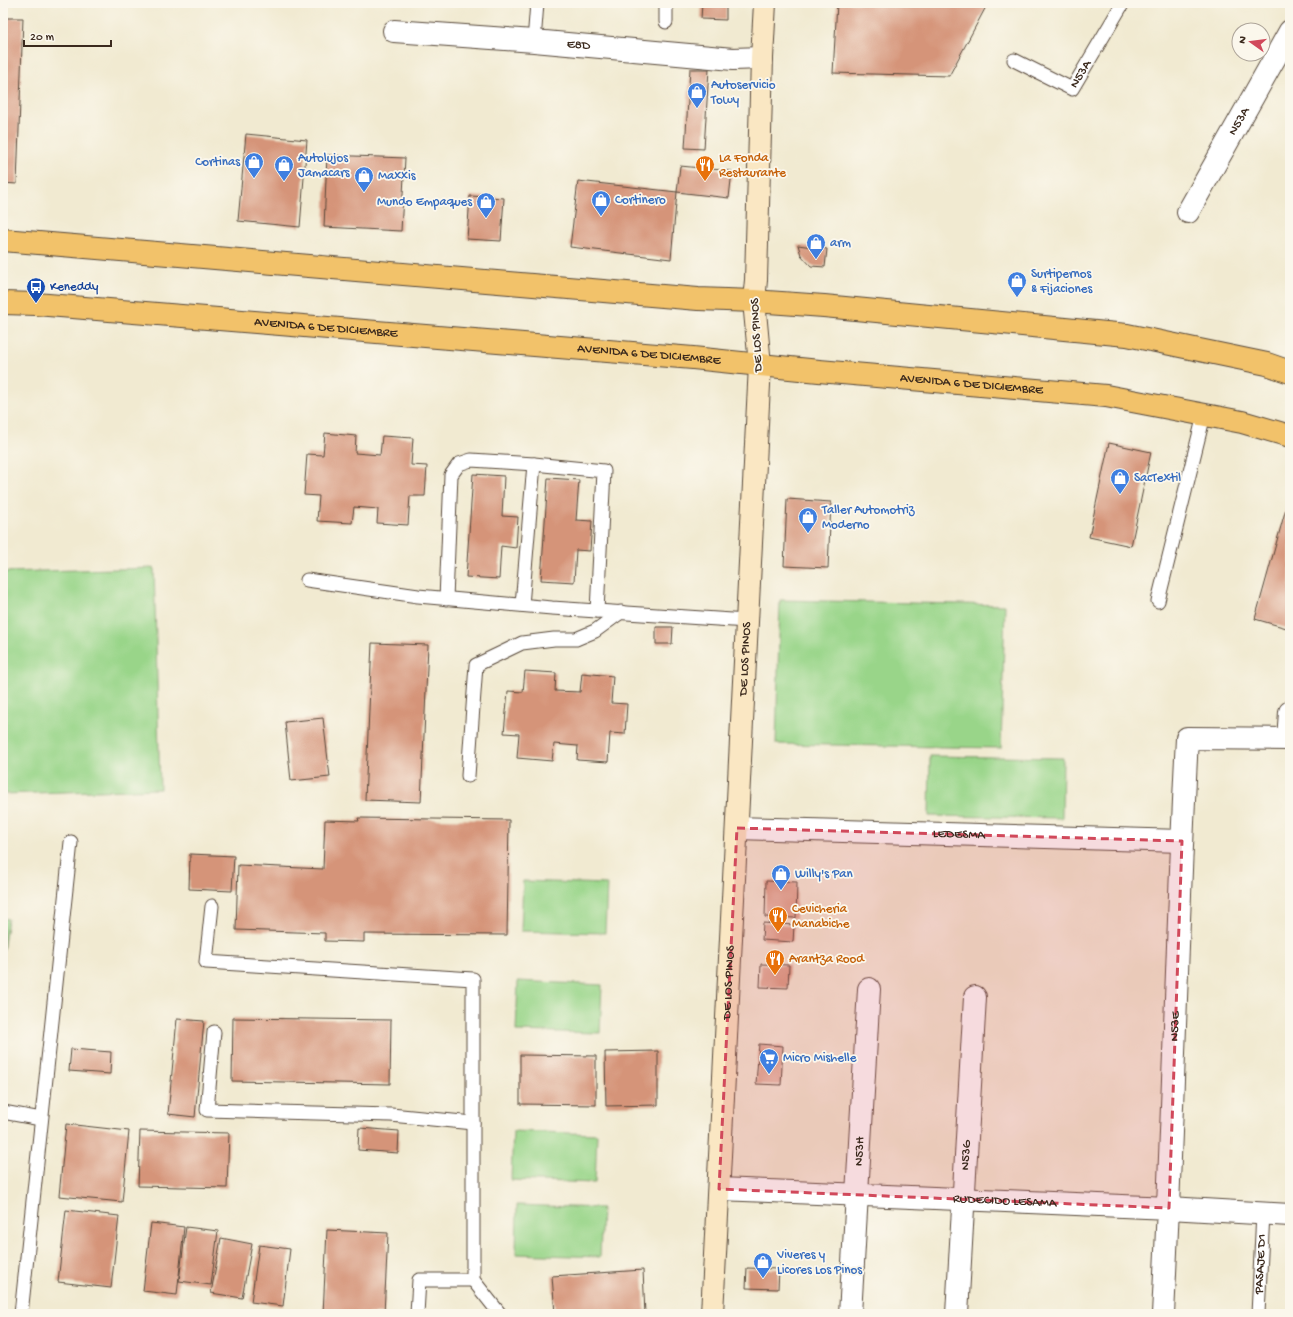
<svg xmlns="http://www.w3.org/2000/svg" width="1293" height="1317" viewBox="0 0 1293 1317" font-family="'Gochi Hand',sans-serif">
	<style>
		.green { fill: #99d589; stroke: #6a8054 }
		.building { fill: #d59479 }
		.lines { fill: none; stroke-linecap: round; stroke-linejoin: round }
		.lane-casing { stroke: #564739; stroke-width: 15 }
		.street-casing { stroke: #564739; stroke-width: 24 }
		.secondary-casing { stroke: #564739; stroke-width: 24 }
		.primary-casing { stroke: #564739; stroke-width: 24 }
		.lane { stroke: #fff; stroke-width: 13 }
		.street { stroke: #fff; stroke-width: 22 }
		.secondary { stroke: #fae7c3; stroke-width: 22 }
		.primary { stroke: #f2c26a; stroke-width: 22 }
		.marked { fill: #d1495b; fill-opacity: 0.2; stroke: #d1495b; stroke-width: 3; stroke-dasharray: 8 5; stroke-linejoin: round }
		.labels { text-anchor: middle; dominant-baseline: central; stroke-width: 3.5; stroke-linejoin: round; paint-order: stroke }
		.street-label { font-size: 13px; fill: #3b2a1e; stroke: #fbf7ec }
		.shop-label { font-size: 13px; fill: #366cbe; stroke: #fbf7ec; text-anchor: start }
		.food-label { font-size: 13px; fill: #c56008; stroke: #fbf7ec; text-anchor: start }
		.transit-label { font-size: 13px; fill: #164399; stroke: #fbf7ec; text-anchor: start }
	</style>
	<rect width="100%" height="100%" fill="#fbf7ec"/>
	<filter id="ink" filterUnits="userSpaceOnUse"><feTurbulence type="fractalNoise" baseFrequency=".025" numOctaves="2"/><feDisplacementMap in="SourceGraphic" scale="8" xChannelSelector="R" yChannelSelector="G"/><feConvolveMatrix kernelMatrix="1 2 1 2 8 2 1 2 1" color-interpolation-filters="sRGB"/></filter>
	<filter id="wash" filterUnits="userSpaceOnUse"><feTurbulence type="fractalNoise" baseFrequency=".012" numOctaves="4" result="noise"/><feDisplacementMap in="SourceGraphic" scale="16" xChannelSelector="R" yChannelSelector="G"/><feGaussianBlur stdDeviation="0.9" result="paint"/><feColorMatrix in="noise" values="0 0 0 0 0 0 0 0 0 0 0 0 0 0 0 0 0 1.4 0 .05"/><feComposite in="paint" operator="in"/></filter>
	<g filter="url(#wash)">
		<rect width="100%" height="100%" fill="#f1ead1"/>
		<path class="green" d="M154 568 160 789 3 794V572Z
			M780 600 1005 605 1001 748 776 744Z
			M930 756 1063 758 1062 818 929 816Z
			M523 881 607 884 605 933 521 931Z
			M3 918 8 919 3 951Z
			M518 981 602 985 600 1033 516 1031Z
			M513 1131 597 1134 595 1183 511 1180Z
			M517 1205 602 1208 600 1257 516 1254Z"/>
		<g id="blocks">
			<path class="building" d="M702 3H726V20L701 19Z
				M837 3H988L949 76 833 73Z
				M3 18H23L17 184 3 183Z
				M690 69H709L704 149 685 148Z
				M246 134 307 140 300 227 238 221Z
				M327 155 405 158 401 231 324 227Z
				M680 166 732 171 729 198 677 192Z
				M578 181 677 192 671 259 570 247Z
				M470 196 504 198 501 241 467 239Z
				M798 245 827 249 825 267 811 266 801 255Z
				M325 433 356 436 355 453 380 455 382 436 413 438 411 465 427 466 425 496H410L408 525 377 523 378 509 354 507 352 523 317 521 319 496 304 495 307 454 323 455Z
				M1109 443 1151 452 1131 546 1089 537Z
				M473 474 504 476 502 516 518 517 516 548 501 546 499 579 466 577Z
				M548 478 579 480 576 520 592 521 590 551 576 550 574 582 541 580Z
				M1290 494V629L1255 619Z
				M787 499 831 502 828 568 784 566Z
				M656 627H673L672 644H656Z
				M372 643 428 645 421 802 365 800Z
				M525 671 556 673 555 691 580 692 582 673 613 676 611 703 627 704 625 734 610 733 608 762 577 760 578 746 554 744 552 761 517 758 519 734 504 733 508 691 523 692Z
				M323 718 330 777 291 781 285 722Z
				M358 818 509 820 507 935 364 934V942L325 941V933L236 930 238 865 323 869 325 820 359 821Z
				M190 854 234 856 232 891 189 889Z
				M766 881 797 882 796 918 765 917Z
				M763 923 794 925 793 942 762 940Z
				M761 964 789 965 788 988 760 987Z
				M233 1018 391 1020 390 1084 232 1081Z
				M177 1019 204 1021 195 1117 168 1114Z
				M759 1044 783 1046 781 1085 756 1084Z
				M71 1049 111 1052 110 1074 69 1071Z
				M658 1051V1105L606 1106 605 1052Z
				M520 1055 596 1056V1105L520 1104Z
				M66 1124 129 1131 122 1202 59 1196Z
				M359 1128 399 1131 398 1153 358 1150Z
				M140 1131 229 1133 227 1188 138 1186Z
				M66 1210 119 1216 111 1288 58 1282Z
				M151 1223 184 1227 177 1295 143 1291Z
				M186 1227 218 1231 211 1285 179 1281Z
				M327 1230 388 1233 384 1314H323Z
				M221 1238 252 1244 242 1298 211 1293Z
				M259 1245 290 1249 283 1306 251 1302Z
				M747 1268 779 1269 778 1289 746 1288Z
				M643 1270 645 1314H555L552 1276Z"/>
		</g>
	</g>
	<g filter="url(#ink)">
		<use href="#blocks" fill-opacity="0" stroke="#564739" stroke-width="1"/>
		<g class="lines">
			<defs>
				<g id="lane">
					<path d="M666 22V3"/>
					<path d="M534 41 537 3"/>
					<path id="s1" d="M1014 60 1072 89 1123 3"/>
					<path d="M307 580 418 596 552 608 747 621"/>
					<path d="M446 599 451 475 459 464 471 460 534 464 604 471 597 611"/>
					<path d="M1158 601 1204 415"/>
					<path d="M522 605 534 464"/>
					<path d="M468 776 476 665 522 643 554 639H576L595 631 621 612"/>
					<path d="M212 906 206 962 473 979V1280L500 1314"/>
					<path d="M214 1032 207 1110 391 1115 473 1123"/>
					<path d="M3 1112 41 1119"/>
					<path d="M21 1314 71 842"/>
					<path d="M417 1314 419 1280H473"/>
					<path id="s2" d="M1258 1314 1263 1213"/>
				</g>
				<g id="street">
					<path id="s3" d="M394 31 534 41 733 59 762 58"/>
					<path id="s4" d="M1188 212 1290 31"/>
					<path d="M1288 739 1290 712"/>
					<path id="s5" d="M737 828 1182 841"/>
					<path id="s6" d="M719 1189 1169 1208 1290 1215"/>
					<path id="s7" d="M850 1314 869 989"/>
					<path id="s8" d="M957 1314 975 997"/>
					<path id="s9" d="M1163 1314C1173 1122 1177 930 1187 738L1290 739"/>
				</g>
				<g id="secondary">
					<path id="s10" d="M712 1314 760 365 754 301 756 280 762 58 765 3"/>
				</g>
				<g id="primary">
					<path d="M3 240 698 299 754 301 824 306 1127 335 1267 364 1290 372"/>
					<path id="s11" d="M3 303 36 304 693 358 819 371 1106 396 1242 422 1290 436"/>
				</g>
			</defs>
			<use href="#lane" class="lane-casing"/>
			<use href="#street" class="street-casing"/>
			<use href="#secondary" class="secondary-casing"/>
			<use href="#primary" class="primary-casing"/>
			<use href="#lane" class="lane"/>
			<use href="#street" class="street"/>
			<use href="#secondary" class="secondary"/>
			<use href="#primary" class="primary"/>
		</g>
	</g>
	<path class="marked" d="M737 828 1182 841 1169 1208 719 1189Z"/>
	<defs>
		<symbol id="shop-pin" viewBox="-11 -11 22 30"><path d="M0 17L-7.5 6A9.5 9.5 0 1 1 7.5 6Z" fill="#3f7fe0" stroke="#fbf7ec"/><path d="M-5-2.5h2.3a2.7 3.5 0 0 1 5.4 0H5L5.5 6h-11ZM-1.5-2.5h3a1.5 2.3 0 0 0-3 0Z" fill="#fff"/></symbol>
		<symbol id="restaurant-pin" viewBox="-11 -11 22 30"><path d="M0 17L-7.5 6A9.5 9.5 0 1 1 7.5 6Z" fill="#e8710a" stroke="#fbf7ec"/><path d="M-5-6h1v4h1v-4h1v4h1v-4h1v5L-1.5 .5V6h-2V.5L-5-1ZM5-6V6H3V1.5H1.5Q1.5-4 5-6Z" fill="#fff"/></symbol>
		<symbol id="bus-pin" viewBox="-11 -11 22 30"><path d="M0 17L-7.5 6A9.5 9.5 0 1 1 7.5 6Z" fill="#1a4fb4" stroke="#fbf7ec"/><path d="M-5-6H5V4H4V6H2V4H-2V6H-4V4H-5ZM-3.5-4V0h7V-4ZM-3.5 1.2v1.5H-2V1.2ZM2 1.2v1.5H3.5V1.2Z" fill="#fff"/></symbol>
		<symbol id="supermarket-pin" viewBox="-11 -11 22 30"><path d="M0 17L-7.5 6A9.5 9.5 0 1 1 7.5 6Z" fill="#3f7fe0" stroke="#fbf7ec"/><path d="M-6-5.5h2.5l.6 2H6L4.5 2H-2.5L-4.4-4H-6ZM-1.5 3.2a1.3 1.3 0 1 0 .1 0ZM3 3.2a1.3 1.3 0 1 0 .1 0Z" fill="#fff"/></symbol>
	</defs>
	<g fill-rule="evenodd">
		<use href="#shop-pin" x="686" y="81" width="22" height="30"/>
		<use href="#shop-pin" x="243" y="151" width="22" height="30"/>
		<use href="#shop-pin" x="273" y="154" width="22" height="30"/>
		<use href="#restaurant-pin" x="694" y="154" width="22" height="30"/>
		<use href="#shop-pin" x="353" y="165" width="22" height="30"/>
		<use href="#shop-pin" x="590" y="189" width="22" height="30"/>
		<use href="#shop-pin" x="475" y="191" width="22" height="30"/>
		<use href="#shop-pin" x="805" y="232" width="22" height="30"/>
		<use href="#shop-pin" x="1006" y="270" width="22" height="30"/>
		<use href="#bus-pin" x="25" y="276" width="22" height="30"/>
		<use href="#shop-pin" x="1109" y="467" width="22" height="30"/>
		<use href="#shop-pin" x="797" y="506" width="22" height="30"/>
		<use href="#shop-pin" x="770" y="863" width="22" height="30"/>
		<use href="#restaurant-pin" x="767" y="905" width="22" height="30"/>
		<use href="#restaurant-pin" x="764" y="948" width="22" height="30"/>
		<use href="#supermarket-pin" x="758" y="1047" width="22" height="30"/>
		<use href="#shop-pin" x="752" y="1251" width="22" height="30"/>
	</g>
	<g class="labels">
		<g class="street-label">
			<text stroke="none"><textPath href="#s3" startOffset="185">E8D</textPath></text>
			<text stroke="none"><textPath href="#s1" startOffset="82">N53A</textPath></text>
			<text stroke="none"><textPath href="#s4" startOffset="104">N53A</textPath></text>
			<text stroke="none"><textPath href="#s11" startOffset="324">AVENIDA 6 DE DICIEMBRE</textPath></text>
			<text transform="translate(757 335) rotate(-93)">DE LOS PINOS</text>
			<text stroke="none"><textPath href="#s11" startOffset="648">AVENIDA 6 DE DICIEMBRE</textPath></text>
			<text stroke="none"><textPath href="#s11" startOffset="972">AVENIDA 6 DE DICIEMBRE</textPath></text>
			<text stroke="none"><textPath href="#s10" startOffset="656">DE LOS PINOS</textPath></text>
			<text stroke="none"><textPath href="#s5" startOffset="222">LEDESMA</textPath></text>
			<text stroke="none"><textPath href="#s10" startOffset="332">DE LOS PINOS</textPath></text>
			<text stroke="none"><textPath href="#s9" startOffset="288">N53E</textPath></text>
			<text stroke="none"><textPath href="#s7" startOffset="163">N53H</textPath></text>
			<text stroke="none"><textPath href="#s8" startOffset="159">N53G</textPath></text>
			<text stroke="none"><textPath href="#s6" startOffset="286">RUDECIDO LESAMA</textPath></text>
			<text stroke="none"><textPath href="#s2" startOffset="50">PASAJE D1</textPath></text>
		</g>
		<g class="shop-label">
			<text x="711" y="85">Autoservicio<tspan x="711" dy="15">Towy</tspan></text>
			<text x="298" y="158">Autolujos<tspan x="298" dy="15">Jamacars</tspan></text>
			<text x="240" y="162" text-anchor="end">Cortinas</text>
			<text x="378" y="176">Maxxis</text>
			<text x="615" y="200">Cortinero</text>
			<text x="472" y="202" text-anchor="end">Mundo Empaques</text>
			<text x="830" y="243">arm</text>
			<text x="1031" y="274">Surtipernos<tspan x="1031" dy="15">&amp; Fijaciones</tspan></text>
			<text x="1134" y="478">SacTextil</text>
			<text x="822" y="510">Taller Automotriz<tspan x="822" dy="15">Moderno</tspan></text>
			<text x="795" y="874">Willy's Pan</text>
			<text x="783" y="1058">Micro Mishelle</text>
			<text x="777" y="1255">Viveres y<tspan x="777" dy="15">Licores Los Pinos</tspan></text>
		</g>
		<g class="food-label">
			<text x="719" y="158">La Fonda<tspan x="719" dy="15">Restaurante</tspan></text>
			<text x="792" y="909">Cevicheria<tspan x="792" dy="15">Manabiche</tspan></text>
			<text x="789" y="959">Arantza Rood</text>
		</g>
		<g class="transit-label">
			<text x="50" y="287">Keneddy</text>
		</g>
	</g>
	<rect width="1293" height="1317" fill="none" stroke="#fbf7ec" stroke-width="16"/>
	<g transform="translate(1251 42) rotate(284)"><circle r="19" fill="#fbf7ec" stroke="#aea59a"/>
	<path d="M0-3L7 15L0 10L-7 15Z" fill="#d1495b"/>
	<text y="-6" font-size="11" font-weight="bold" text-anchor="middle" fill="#3b2a1e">N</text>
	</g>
	<path d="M24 40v6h87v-6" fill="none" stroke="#3b2a1e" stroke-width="2"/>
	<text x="30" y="40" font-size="12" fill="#3b2a1e" stroke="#fbf7ec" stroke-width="3" paint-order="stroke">20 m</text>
</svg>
